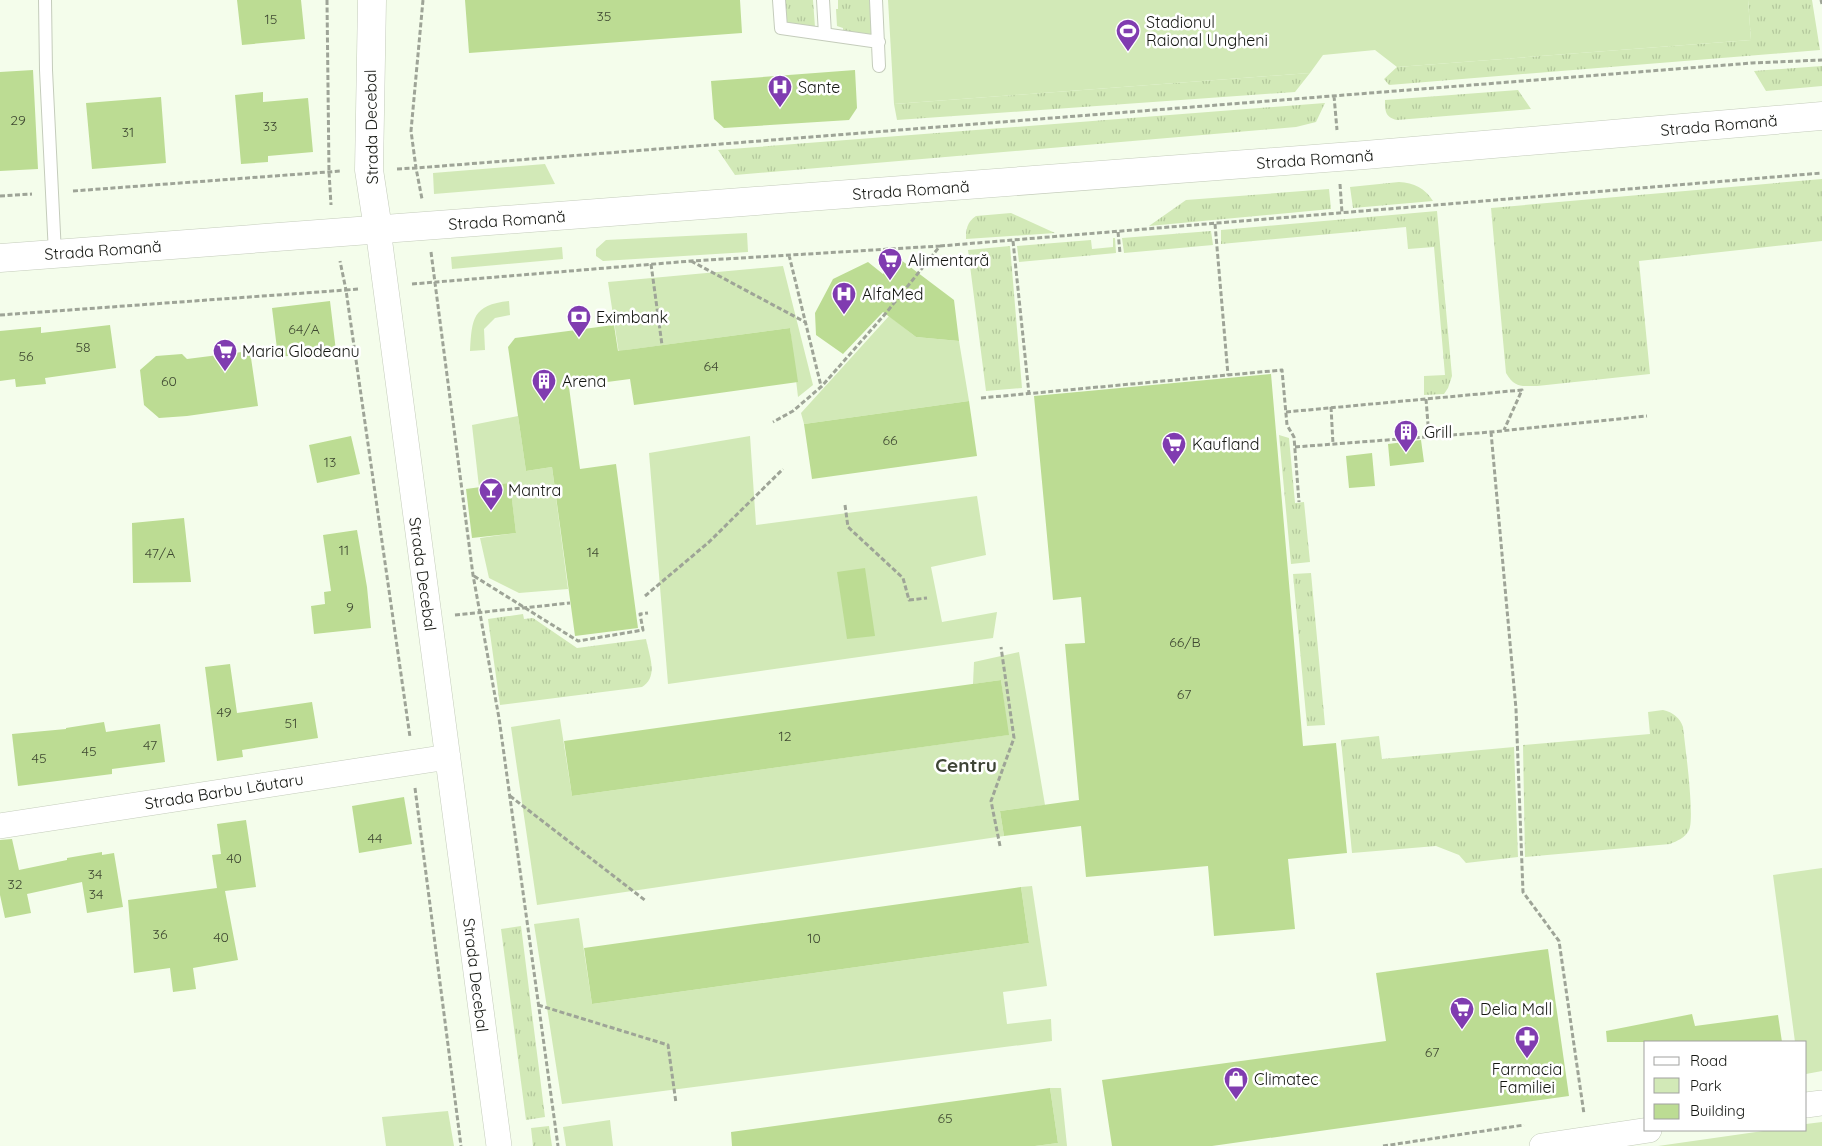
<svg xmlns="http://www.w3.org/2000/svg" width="1822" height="1146" viewBox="0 0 1822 1146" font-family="Quicksand,sans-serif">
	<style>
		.grass { fill: url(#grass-tufts) }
		.green { fill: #d2e9b7 }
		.building { fill: #bcdc93 }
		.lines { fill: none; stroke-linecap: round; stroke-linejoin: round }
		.service-casing { stroke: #c4ccbb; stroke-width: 14 }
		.minor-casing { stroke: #c4ccbb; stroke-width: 26 }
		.secondary-casing { stroke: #c4ccbb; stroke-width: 29 }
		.path { stroke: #9ea497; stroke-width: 3; stroke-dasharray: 5 2.5; stroke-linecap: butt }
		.service { stroke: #fff; stroke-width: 12 }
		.minor { stroke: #fff; stroke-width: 25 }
		.secondary { stroke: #fff; stroke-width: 28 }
		.labels { text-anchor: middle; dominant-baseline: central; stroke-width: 5; stroke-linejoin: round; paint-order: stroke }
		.number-label { font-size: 14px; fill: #3f4832 }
		.poi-label { font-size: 16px; fill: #151712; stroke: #fff; text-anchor: start }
		.street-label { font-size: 16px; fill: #151712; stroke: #fff }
		.quarter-label { font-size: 19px; font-weight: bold; fill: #3e4436; stroke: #fff }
	</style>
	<defs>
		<pattern id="grass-tufts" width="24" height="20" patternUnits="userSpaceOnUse" patternTransform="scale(1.25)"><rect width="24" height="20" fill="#d2e9b7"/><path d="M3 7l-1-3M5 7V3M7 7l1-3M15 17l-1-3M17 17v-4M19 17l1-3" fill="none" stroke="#b3c79c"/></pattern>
	</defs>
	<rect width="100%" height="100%" fill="#f4fdeb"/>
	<path class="grass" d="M784 0H813L815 27 788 25 785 22Z
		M838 0H872L874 35 871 37 843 32V28L837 26 836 9H838Z
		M1748 0H1812L1820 50 1389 85 1384 79 1397 67 1751 40Z
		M1822 66V86L1766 91 1754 71Z
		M1310 73 1295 92 897 120 894 104Z
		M1518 90 1531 109 1397 120C1385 117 1385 111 1385 100Z
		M1325 103 1316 122 1296 127 735 175 718 150Z
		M1822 179V241L1639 261 1650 374 1537 386C1521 386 1515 388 1506 373L1491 208Z
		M1399 182C1414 183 1425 188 1433 201L1353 208 1350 187Z
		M1329 189 1331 209 1149 226 1186 200Z
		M1437 211 1452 376 1448 388 1444 394 1424 395V376L1445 375 1434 247 1408 249 1406 227 1221 244V230Z
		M1011 213 1055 233 966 239C966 229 967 222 976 216Z
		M1211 231 1213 245 1124 253 1122 238Z
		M1113 238H1115L1116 253 1019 262 1017 246 1091 240 1092 249 1113 247Z
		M1010 246 1022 388 986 391 968 250Z
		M1279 435 1289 438 1295 503 1304 502 1310 562 1291 564Z
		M1311 573 1325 725 1307 726 1293 574Z
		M523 614 524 619 533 618 577 648 646 639C649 655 659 677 642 687L500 705 488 619Z
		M1663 710C1673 712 1680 718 1683 727 1685 745 1695 818 1689 830 1685 838 1677 841 1670 844L1525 857 1523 745 1650 734 1648 712Z
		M1379 736 1382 759 1514 747 1518 857 1466 863 1459 855 1436 846 1352 853 1341 740Z
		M521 926 545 1117 526 1120 501 929Z
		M549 1126 552 1146H533L531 1128Z"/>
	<path class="green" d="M888 0H1748L1751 40 1397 67 1375 50 1323 55 1310 73 894 104Z
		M545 164 555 184 434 194 433 173Z
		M747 233 748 252 603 261 596 256V249L606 240Z
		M562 247 563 259 452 269 451 257Z
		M783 266 813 385 798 397 790 328 626 350 619 354 608 282Z
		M509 301 510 315 495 318 484 329 485 350 470 351C472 319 472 305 509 301Z
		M889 316 916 337 959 341 969 401 804 424 801 413Z
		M518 416 526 471 552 467 568 589 519 593 489 578 480 538 516 533 510 484 479 487 472 425Z
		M750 436 756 525 977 496 986 555 931 567 942 622 997 612 993 638 668 684 649 453Z
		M1019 652 1045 805 1000 811 1004 836 537 905 511 727 560 719 572 796 1008 735 1001 680 973 684 974 662Z
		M1822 868V1071L1806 1074V1042H1795L1773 875Z
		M1032 886 1047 986 1003 992 1007 1024 1051 1019 1052 1041 562 1104 534 924 579 918 592 1004 1029 943 1021 887Z
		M1050 1088H1061L1067 1146H1035L1058 1143Z
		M448 1111 454 1146H386L382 1117Z
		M610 1120 613 1146H566L563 1127Z
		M1822 1122V1146H1658L1770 1130H1806V1124Z"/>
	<path class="building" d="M237 0H301L305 39 242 45Z
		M465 0H740L742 33 469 53Z
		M33 70 38 169 0 171V72Z
		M855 70 857 108 849 120 724 128 714 119 711 81Z
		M263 92V102L308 98 313 152 268 156V162L241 164 235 95Z
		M161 97 166 163 92 169 86 103Z
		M897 257 954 300 959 341 916 337 883 312 843 354 816 335 815 313 833 279 868 262 883 274Z
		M330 301 336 351 278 357 272 308Z
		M110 325 116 368 45 378 46 384 16 387 15 379 0 381V331L41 327V333Z
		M614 325 618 351 790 328 798 382 634 405 630 379 569 387 580 469 616 464 638 628 575 636 552 467 526 471 508 347 515 338Z
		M250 351 258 406 187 416 159 418 144 405 140 370 156 356 182 354 187 359Z
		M1271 374 1303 746 1336 743 1347 853 1288 859 1295 929 1214 936 1208 866 1086 877 1081 826 1004 836 1000 811 1079 800 1065 644 1085 643 1081 597 1053 600 1034 396Z
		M969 401 977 456 812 479 804 424Z
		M351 436 360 474 317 483 309 445Z
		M1421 440 1424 462 1390 466 1388 444Z
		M1372 453 1375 486 1349 488 1346 456Z
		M510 483 516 533 472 538 466 489Z
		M184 518 191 582 133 583 132 523Z
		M357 530 367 587 371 628 314 634 311 606 325 604 324 592 331 591 323 535Z
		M865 568 875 636 847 639 837 572Z
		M230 664 237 713 312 702 318 738 242 750 243 757 217 761 205 667Z
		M1001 680 1009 735 572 796 564 741Z
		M104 722 106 732 160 724 165 762 112 769V774L18 786 12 734 66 729V728Z
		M404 797 412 844 359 853 352 806Z
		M246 820 256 887 225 891 238 960 193 968 196 989 173 992 170 968 134 973 128 900 217 888 212 855 221 854 217 824Z
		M12 839 19 870 67 860V858L102 852V855L114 853 123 907 87 913 82 882 27 894 31 913 5 918 0 895V840Z
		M1021 887 1029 943 592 1004 584 948Z
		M1548 949 1569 1096 1212 1146H1112L1102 1080 1386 1041 1376 973Z
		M1692 1014 1695 1026 1778 1015 1782 1042H1607L1606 1031Z
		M1050 1088 1058 1143 1035 1146H732L731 1132Z"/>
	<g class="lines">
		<defs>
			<path id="service" d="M45 0 46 70 55 254
				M779 0 781 28 879 42
				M823 0 825 34
				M876 0 879 66"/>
			<path id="minor" d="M378 229 499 1146
				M0 826 448 757
				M1806 1105 1822 1103
				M1542 1146 1649 1130"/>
			<path id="secondary" d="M372 0 369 170 378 229
				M0 258 1365 155 1822 116"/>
		</defs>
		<use href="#service" class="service-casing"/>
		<use href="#minor" class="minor-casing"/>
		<use href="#secondary" class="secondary-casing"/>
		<path class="path" d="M327 0 329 172 331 205
			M423 0 411 131 416 168 1752 63 1822 60
			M1821 0 1822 4
			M1334 96 1337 130
			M397 169 416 168 422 199
			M1340 184 1342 213
			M73 191 341 171
			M0 196 32 194
			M1215 224 1228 375
			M1118 232 1120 253
			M1013 241 1029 394
			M940 246 1822 173
			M431 252 473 575 499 718 558 1146
			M789 255 821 386
			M691 261 805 322
			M651 264 662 345
			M412 284 691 261 940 246 886 313 822 386 793 411 773 422
			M358 289 346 290 410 737
			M0 315 346 290 340 261
			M981 398 1282 370 1287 425 1294 437 1299 502
			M1426 399 1429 437
			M1331 407 1333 444
			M1286 412 1522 390 1504 430
			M1491 432 1516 709 1523 892 1559 941 1584 1114
			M1295 447 1491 432 1647 416
			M845 505 848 527 903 578 909 600 927 598
			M474 576 578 641 643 630 640 614 648 613
			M645 596 709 542 783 469
			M455 615 570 603
			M415 788 461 1146
			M510 796 646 901
			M1000 846 991 801 1014 738 1001 647
			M538 1005 668 1045 676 1103
			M1383 1146 1524 1125"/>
		<use href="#service" class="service"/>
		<use href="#minor" class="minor"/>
		<use href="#secondary" class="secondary"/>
	</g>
	<defs>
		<symbol id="stadium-pin" viewBox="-11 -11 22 30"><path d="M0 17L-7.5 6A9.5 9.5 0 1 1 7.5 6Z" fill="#803cb0" stroke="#fff"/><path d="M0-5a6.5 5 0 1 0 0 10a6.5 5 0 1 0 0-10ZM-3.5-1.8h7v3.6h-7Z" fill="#fff"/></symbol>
		<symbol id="hospital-pin" viewBox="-11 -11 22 30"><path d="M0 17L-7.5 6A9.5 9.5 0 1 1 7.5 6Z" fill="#803cb0" stroke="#fff"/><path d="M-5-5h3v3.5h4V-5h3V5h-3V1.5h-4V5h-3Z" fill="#fff"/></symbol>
		<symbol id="supermarket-pin" viewBox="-11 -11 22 30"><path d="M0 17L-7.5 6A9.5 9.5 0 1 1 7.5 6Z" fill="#803cb0" stroke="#fff"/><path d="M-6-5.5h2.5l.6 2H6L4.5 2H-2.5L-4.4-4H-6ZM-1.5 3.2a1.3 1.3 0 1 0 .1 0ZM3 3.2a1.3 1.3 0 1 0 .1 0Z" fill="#fff"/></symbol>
		<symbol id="bank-pin" viewBox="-11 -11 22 30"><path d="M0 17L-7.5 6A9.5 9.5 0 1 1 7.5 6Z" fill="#803cb0" stroke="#fff"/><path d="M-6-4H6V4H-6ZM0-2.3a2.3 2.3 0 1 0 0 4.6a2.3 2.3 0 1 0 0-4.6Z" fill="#fff"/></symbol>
		<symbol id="building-pin" viewBox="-11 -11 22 30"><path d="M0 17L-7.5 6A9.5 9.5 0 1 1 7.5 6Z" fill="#803cb0" stroke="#fff"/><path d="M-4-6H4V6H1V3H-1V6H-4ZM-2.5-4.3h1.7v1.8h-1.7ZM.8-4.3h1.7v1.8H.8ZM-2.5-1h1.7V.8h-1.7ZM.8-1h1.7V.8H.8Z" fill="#fff"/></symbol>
		<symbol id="bar-pin" viewBox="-11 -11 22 30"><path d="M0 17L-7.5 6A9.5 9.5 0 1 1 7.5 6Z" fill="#803cb0" stroke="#fff"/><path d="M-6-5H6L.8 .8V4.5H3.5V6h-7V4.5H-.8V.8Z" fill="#fff"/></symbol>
		<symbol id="pharmacy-pin" viewBox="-11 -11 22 30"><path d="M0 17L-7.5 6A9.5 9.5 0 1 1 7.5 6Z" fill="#803cb0" stroke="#fff"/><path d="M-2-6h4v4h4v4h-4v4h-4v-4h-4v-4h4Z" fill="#fff"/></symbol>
		<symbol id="shop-pin" viewBox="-11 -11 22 30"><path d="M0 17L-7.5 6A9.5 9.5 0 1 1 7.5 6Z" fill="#803cb0" stroke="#fff"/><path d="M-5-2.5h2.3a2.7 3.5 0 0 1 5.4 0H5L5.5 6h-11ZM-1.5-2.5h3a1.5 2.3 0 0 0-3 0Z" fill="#fff"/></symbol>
	</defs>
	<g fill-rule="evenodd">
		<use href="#stadium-pin" x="1114" y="17" width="28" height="38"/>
		<use href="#hospital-pin" x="766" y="73" width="28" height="38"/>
		<use href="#supermarket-pin" x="876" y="246" width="28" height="38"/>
		<use href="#hospital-pin" x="830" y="280" width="28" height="38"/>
		<use href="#bank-pin" x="565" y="303" width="28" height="38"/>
		<use href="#supermarket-pin" x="211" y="337" width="28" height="38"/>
		<use href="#building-pin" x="530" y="367" width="28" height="38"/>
		<use href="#building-pin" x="1392" y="418" width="28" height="38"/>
		<use href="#supermarket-pin" x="1160" y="430" width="28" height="38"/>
		<use href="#bar-pin" x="477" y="476" width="28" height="38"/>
		<use href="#supermarket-pin" x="1448" y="995" width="28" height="38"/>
		<use href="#pharmacy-pin" x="1513" y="1024" width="28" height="38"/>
		<use href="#shop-pin" x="1222" y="1065" width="28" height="38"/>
	</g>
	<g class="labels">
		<g class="number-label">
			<text x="604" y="16">35</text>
			<text x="271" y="19">15</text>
			<text x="18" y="120">29</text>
			<text x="270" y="126">33</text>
			<text x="128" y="132">31</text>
			<text x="304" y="329">64/A</text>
			<text x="83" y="347">58</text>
			<text x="26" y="356">56</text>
			<text x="711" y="366">64</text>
			<text x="169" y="381">60</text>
			<text x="890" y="440">66</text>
			<text x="330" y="462">13</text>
			<text x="344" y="550">11</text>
			<text x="593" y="552">14</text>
			<text x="160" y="553">47/A</text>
			<text x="350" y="607">9</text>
			<text x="1185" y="642">66/B</text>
			<text x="1184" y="694">67</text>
			<text x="224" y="712">49</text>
			<text x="291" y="723">51</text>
			<text x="785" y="736">12</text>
			<text x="150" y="745">47</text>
			<text x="89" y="751">45</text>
			<text x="39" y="758">45</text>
			<text x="375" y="838">44</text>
			<text x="234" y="858">40</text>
			<text x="95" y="874">34</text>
			<text x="15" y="884">32</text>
			<text x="96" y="894">34</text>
			<text x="160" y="934">36</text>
			<text x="221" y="937">40</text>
			<text x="814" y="938">10</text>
			<text x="1432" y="1052">67</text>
			<text x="945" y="1118">65</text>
		</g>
		<g class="poi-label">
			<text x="1146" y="22">Stadionul<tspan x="1146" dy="18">Raional Ungheni</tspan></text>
			<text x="798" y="87">Sante</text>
			<text x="908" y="260">Alimentară</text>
			<text x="862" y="294">AlfaMed</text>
			<text x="596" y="317">Eximbank</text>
			<text x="242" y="351">Maria Glodeanu</text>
			<text x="562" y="381">Arena</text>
			<text x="1424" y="432">Grill</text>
			<text x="1192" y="444">Kaufland</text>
			<text x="508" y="490">Mantra</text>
			<text x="1480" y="1009">Delia Mall</text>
			<text x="1527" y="1069" text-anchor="middle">Farmacia<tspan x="1527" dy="18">Familiei</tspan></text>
			<text x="1254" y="1079">Climatec</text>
		</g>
		<g class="street-label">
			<text transform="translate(1719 125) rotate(-5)">Strada Romană</text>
			<text transform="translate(371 127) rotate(-91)">Strada Decebal</text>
			<text transform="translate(1315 159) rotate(-4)">Strada Romană</text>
			<text transform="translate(911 190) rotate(-4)">Strada Romană</text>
			<text transform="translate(507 220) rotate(-4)">Strada Romană</text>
			<text transform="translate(103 250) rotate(-4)">Strada Romană</text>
			<text transform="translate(423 574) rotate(82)">Strada Decebal</text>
			<text transform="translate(224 791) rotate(-9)">Strada Barbu Lăutaru</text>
			<text transform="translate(476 975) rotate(83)">Strada Decebal</text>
		</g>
		<g class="quarter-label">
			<text x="966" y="765">Centru</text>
		</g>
	</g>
	<rect x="1644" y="1041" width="162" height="90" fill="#ffffff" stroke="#a1a2a0"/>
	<rect x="1654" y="1057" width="25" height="8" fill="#ffffff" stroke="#a1a2a0"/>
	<text x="1690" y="1066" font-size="15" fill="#151712">Road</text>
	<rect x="1654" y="1078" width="25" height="15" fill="#d2e9b7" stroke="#a1a2a0"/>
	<text x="1690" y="1091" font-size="15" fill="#151712">Park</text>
	<rect x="1654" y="1104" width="25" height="15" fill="#bcdc93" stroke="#a1a2a0"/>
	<text x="1690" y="1116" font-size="15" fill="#151712">Building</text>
</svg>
